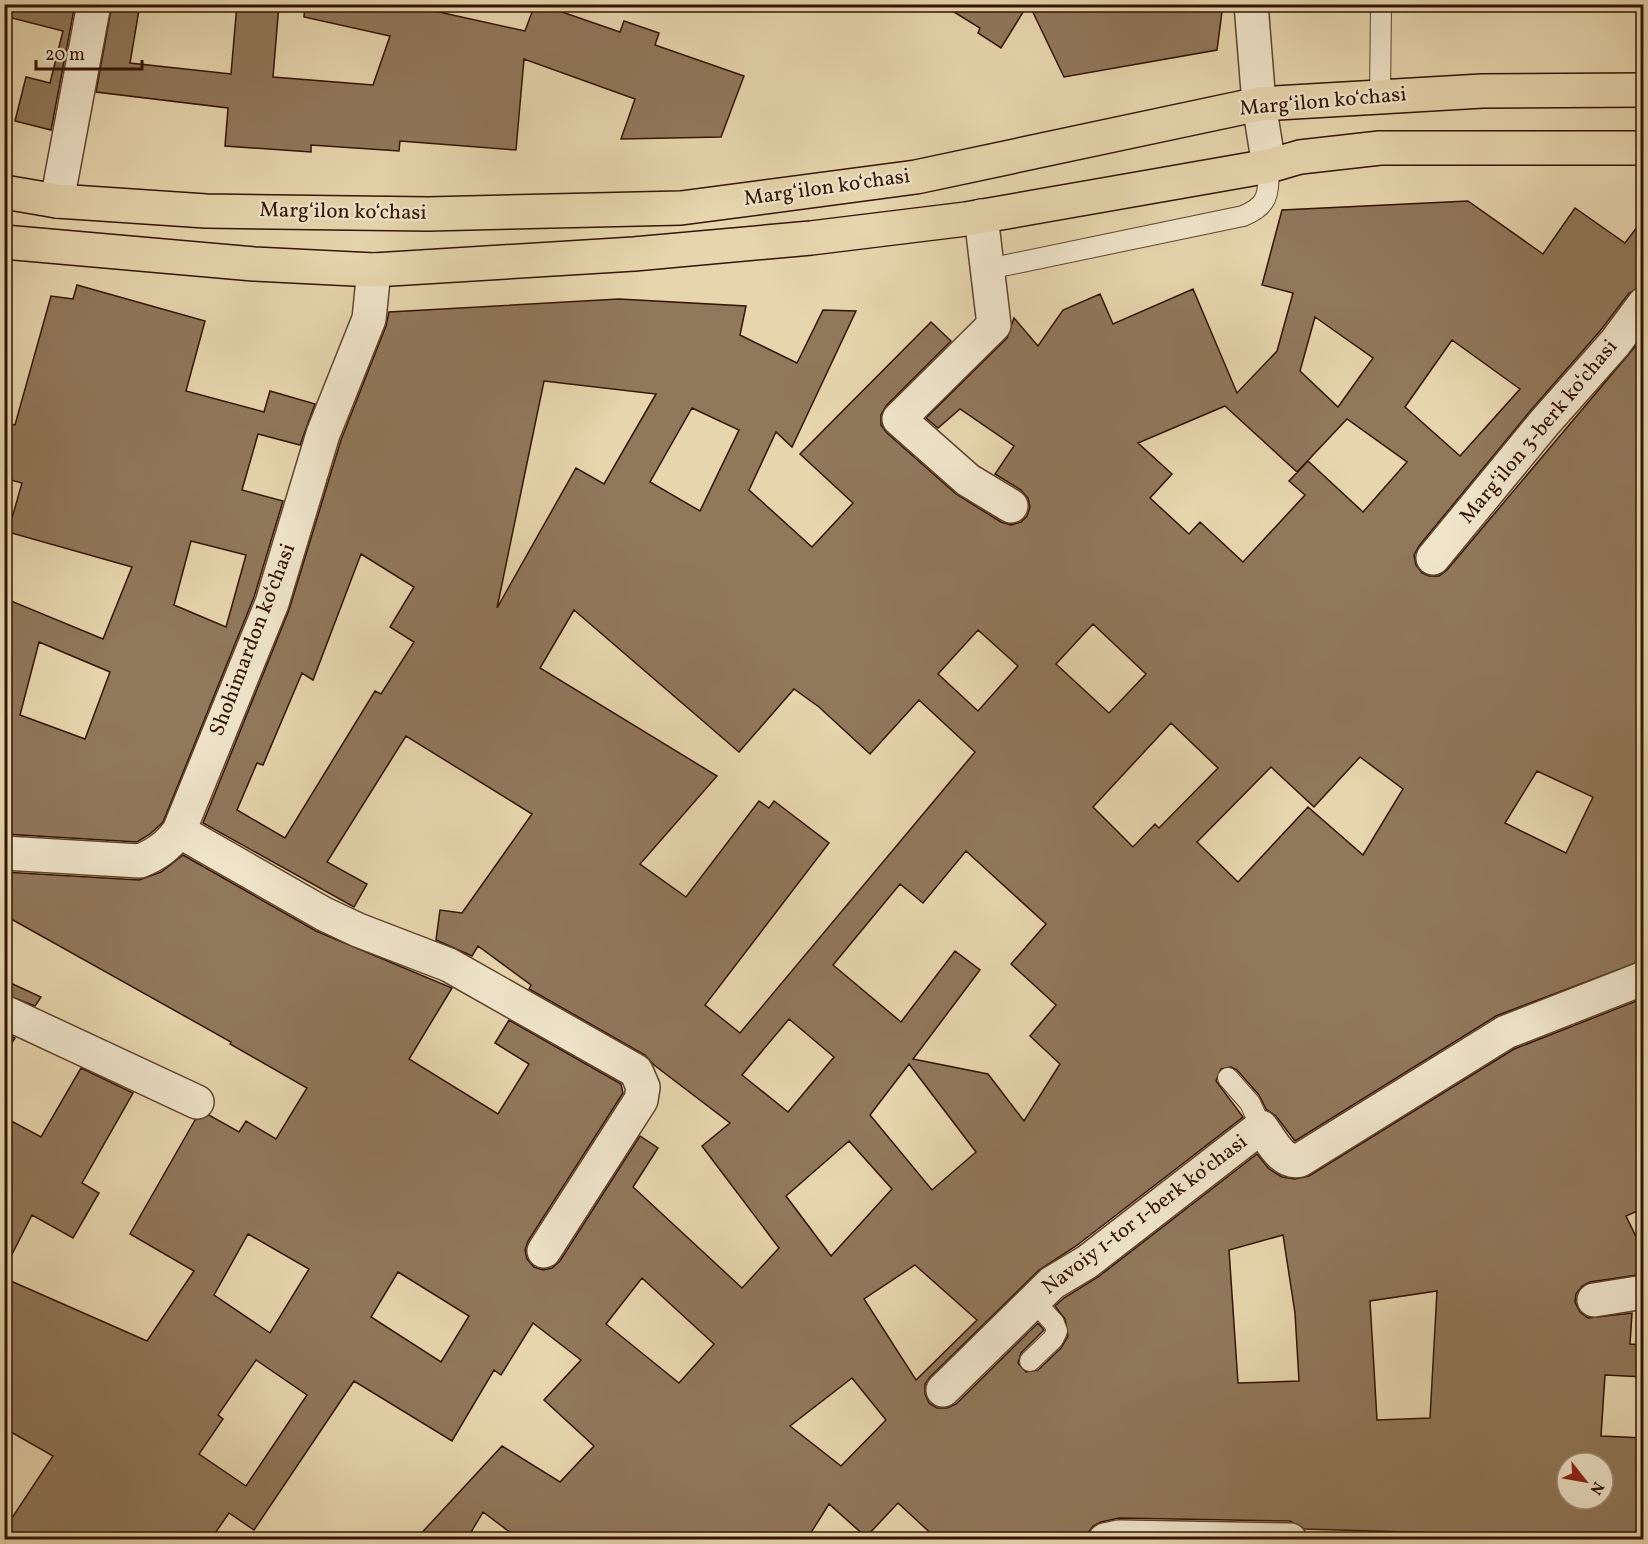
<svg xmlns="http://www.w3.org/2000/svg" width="1648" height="1544" viewBox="0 0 1648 1544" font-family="Vollkorn,serif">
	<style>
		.building { fill: #90785b; stroke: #331402; stroke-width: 1.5; fill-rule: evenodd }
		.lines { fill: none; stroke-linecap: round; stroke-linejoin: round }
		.service-casing { stroke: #60442d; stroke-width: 22 }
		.minor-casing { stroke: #60442d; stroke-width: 36 }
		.primary-casing { stroke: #331402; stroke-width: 36 }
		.service { stroke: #efe4ca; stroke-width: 20 }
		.minor { stroke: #efe4ca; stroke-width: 33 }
		.primary { stroke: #e6d5ad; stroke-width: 33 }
		.labels { text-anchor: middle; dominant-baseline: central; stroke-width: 4.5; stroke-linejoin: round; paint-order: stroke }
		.street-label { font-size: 21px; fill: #331402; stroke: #efe4ca }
	</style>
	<rect width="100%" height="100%" fill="#e6d5ad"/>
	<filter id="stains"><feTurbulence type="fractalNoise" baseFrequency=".00333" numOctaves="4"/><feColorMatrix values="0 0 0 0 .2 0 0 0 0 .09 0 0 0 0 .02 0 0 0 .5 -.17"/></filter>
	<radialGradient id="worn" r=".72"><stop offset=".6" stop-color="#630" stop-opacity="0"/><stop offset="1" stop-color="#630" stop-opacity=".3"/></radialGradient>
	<path class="building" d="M4 4H75L51 130 15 121 26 77 50 83 63 31 4 16Z
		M112 4H140L130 63 231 74 237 4H279L273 77 373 85 390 36 304 17 305 4H403L525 31 535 4H565L562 12 620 32 624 21 659 33 655 45 744 76 721 137 621 139 635 99 524 59 516 150 400 141 399 151 311 145V152L225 146 228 108 96 92Z
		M941 4H1028L1001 48 978 33 980 28Z
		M1029 4H1223L1217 50 1064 77Z
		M1468 201 1543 254 1575 208 1625 243 1644 218V286L1629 293 1600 331 1531 410 1419 546 1414 555 1416 565 1422 573 1429 576H1439L1447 570 1644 336V960L1496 1016 1295 1141 1276 1116 1266 1109 1259 1095 1237 1070 1231 1067 1221 1069 1216 1081 1243 1117 1076 1246 1039 1270 930 1377 925 1384V1394L929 1403 937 1408H947L956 1404 1038 1323 1044 1330 1021 1353 1018 1363 1026 1372 1038 1370 1061 1348 1068 1336 1065 1319 1055 1306 1064 1298 1098 1277 1257 1154 1269 1169 1282 1177 1295 1179 1309 1176 1514 1049 1644 998V1208L1626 1216 1644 1253V1274L1590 1282 1582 1286 1576 1294 1575 1302 1580 1312 1588 1318 1632 1313 1630 1344 1644 1345V1377L1605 1375 1601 1436 1644 1438V1539L1304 1529 1290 1521 1119 1518 1101 1522 1093 1526 1088 1533 1043 1539H937L898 1503 866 1537 829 1504 807 1539H519L483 1512 467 1539H416L502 1446 560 1482 594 1446 544 1400 581 1360 533 1323 501 1375 494 1370 452 1441 354 1381 254 1530 229 1513 211 1539H4V1530L53 1456 4 1428V1278L147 1341 194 1271 130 1234 195 1120 209 1115 239 1132 246 1121 276 1139 307 1088 230 1044 231 1042 4 915V872L139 880 161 872 183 855 316 931 452 988 409 1059 498 1114 529 1064 495 1043 509 1020 621 1084 623 1093 528 1241 525 1250 527 1259 534 1267 543 1270 552 1268 560 1261 640 1136 658 1148 633 1187 742 1288 779 1248 702 1146 730 1123 654 1065 645 1055 529 989 531 985 478 946 472 956 436 940 440 910 462 913 532 814 406 736 327 862 367 884 354 907 203 823 289 610 341 440 386 326 389 312 619 299 746 306 740 335 797 363 823 310 856 311 792 447 776 432 749 490 812 547 853 503 800 454 931 322 951 341 886 406 881 415V425L887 433 956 494 1001 522 1011 525 1021 522 1027 516 1030 507 1028 498 1021 490 995 474 1014 446 960 409 938 428 926 418 1007 338 1014 318 1038 346 1063 310 1100 294 1113 324 1193 289 1237 393 1277 351 1293 293 1262 285 1282 210ZM1315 317 1373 358 1338 407 1300 371ZM1452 340 1520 389 1460 456 1405 407ZM544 381 656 394 604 484 576 468 497 608ZM1225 406 1297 472 1347 419 1407 462 1363 512 1308 461 1289 481 1305 495 1243 562 1200 522 1189 534 1150 498 1172 474 1138 443ZM692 408 739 430 700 511 650 482ZM361 554 414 587 390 627 414 642 381 694 375 691 285 838 237 810 257 763 263 765 302 673 313 680ZM574 610 739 752 794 689 819 707 870 754 919 700 975 752 740 1033 705 1005 829 843 774 801 769 808 759 801 686 897 640 864 717 776 540 668ZM1093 624 1146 674 1109 713 1056 664ZM978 630 1018 666 978 711 938 674ZM1171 723 1218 768 1159 828 1155 824 1133 847 1093 807ZM1360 757 1403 789 1363 855 1308 807 1238 882 1197 842 1271 767 1314 807ZM1537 771 1593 797 1566 853 1505 823ZM966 851 1046 924 1011 964 1056 1005 1030 1036 1060 1064 1024 1121 988 1074 913 1059 980 970 955 951 901 1022 833 965 900 884 923 903ZM789 1019 834 1057 788 1112 742 1075ZM909 1064 976 1152 932 1190 870 1115ZM849 1141 892 1189 831 1256 786 1196ZM248 1234 309 1269 270 1333 214 1295ZM1283 1235 1295 1313 1299 1381 1238 1383 1229 1250ZM915 1265 977 1320 916 1380 864 1299ZM398 1272 469 1316 441 1362 371 1317ZM642 1278 714 1344 679 1383 606 1324ZM1437 1291 1430 1418 1377 1420 1370 1301ZM256 1360 307 1395 246 1486 199 1454 223 1419 218 1415ZM852 1378 886 1420 841 1466 790 1426ZM1567 1463H1603V1499H1567Z
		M77 285 205 321 186 391 264 412 270 391 315 404 300 445 258 434 242 490 283 501 254 597 163 822 150 834 137 842 4 834V598L103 639 132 567 8 532 22 483 4 478V423L15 425 51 296 73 299ZM191 541 246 555 226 627 174 605ZM39 642 110 672 85 739 20 715Z
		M4 980 41 997 35 1006 4 994Z
		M4 1033 15 1038 4 1055Z
		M81 1068 133 1093 82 1183 99 1193 73 1238 32 1215 4 1270V1117L41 1137Z"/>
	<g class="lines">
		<defs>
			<path id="service" d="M1380 97 1381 4
				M988 269 1243 216C1270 205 1268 193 1269 166
				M1228 1078 1250 1103 1261 1127
				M1030 1361 1053 1339 1057 1331 1054 1323 1034 1301"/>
			<path id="minor" d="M1251 4 1259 104 1269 166
				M57 201 94 4
				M981 216 994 325 899 419 968 480 1011 506
				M1433 558 1545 422 1615 343 1644 304
				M179 831 324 914 358 930 449 965 636 1071 643 1087 641 1100 544 1251
				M4 853 140 861C157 854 168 846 179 831L272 603 323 434 369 319 374 270
				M4 1012 197 1102
				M1594 1300 1644 1292
				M943 1390 1052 1283 1087 1262 1261 1127C1271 1140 1282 1165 1300 1160L1506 1032 1644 978
				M1105 1540 1119 1537 1290 1540"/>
			<path id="primary" d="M4 192 57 201 206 211 428 214 681 208 916 177 1259 104 1482 91 1644 90
				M4 242 254 264 374 270 634 254 811 238 966 219 1269 166 1300 157 1380 148H1644"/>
		</defs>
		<use href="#service" class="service-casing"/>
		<use href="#minor" class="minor-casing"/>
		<use href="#primary" class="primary-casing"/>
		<use href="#service" class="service"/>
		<use href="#minor" class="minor"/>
		<use href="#primary" class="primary"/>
	</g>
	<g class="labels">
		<g class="street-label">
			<text transform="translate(1323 102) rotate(-5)">Margʻilon koʻchasi</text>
			<text transform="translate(827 188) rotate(-8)">Margʻilon koʻchasi</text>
			<text transform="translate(343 212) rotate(1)">Margʻilon koʻchasi</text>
			<text transform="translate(1539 432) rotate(-50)">Margʻilon 3-berk koʻchasi</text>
			<text transform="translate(253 640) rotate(-69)">Shohimardon koʻchasi</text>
			<text transform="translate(1145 1215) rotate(-37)">Navoiy 1-tor 1-berk koʻchasi</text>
		</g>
	</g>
	<rect width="1648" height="1544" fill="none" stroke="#e6d5ad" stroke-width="24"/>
	<rect x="6" y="6" width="1636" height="1532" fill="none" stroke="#331402" stroke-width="3"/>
	<rect x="12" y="12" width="1624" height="1520" fill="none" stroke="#331402" stroke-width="1.5"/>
	<g transform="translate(1585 1481) rotate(121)"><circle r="28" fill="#efe4ca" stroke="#a4917a" stroke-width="1.5"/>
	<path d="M0-4.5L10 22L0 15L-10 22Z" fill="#8f2418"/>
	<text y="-9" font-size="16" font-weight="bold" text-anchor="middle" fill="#331402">N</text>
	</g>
	<path d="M36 60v9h106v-9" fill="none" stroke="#331402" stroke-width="3"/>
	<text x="45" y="60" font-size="18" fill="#331402" stroke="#efe4ca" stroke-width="4.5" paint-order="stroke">20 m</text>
	<rect width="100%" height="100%" filter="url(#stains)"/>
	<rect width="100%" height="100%" fill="url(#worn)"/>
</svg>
